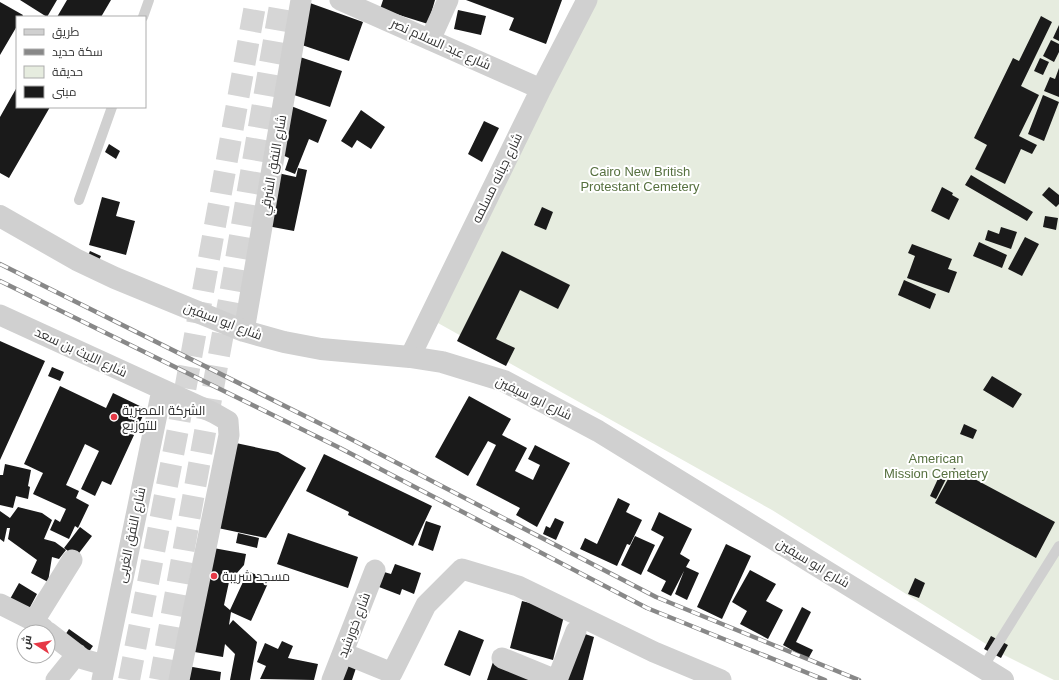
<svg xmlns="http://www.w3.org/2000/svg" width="1059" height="680" viewBox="0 0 1059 680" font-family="Helvetica,Cairo,sans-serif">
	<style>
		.green { fill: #e6ecdf }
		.building { fill: #1a1a1a }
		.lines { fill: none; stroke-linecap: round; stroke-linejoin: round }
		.trunk-tunnel { stroke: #d6d6d6; stroke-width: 22; stroke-dasharray: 22 11; stroke-linecap: butt }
		.service { stroke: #d0d0d0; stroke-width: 10 }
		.minor { stroke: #d0d0d0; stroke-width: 21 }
		.tertiary { stroke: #d0d0d0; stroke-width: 22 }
		.rail-casing { stroke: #888; stroke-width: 4.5 }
		.rail { stroke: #fff; stroke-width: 3; stroke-dasharray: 9; stroke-linecap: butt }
		.poi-dot { fill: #e63946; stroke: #fff; stroke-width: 1.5 }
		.labels { text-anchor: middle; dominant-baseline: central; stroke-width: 4; stroke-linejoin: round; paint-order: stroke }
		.street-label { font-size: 13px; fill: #333; stroke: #fff }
		.park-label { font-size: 13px; fill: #56703f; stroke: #fff }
		.poi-label { font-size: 13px; fill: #333; stroke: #fff; text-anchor: start }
	</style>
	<rect width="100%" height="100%" fill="#fff"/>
	<path class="green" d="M587 0H1059V680H1054L1002 654 772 510 429 318Z"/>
	<path class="building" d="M20 0H57L47 17Z
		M67 0H111L101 17H57Z
		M383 0H435L428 24 380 9Z
		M466 0H562L546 44 509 30 514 18Z
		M0 2 23 15 22 17H17V26L0 55Z
		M310 3 363 22 349 61 296 43Z
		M458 10 486 16 481 35 454 29Z
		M1041 16 1052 22 1021 86 1039 95 1019 136 1037 145 1032 154 1021 149 1005 184 975 169 987 145 974 138 1013 58 1019 61Z
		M1059 25V41L1053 38Z
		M1051 40 1059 44V52L1054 62 1043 56Z
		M297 56 342 71 330 107 285 92Z
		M1040 58 1049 62 1043 75 1034 71Z
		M1059 68V97L1044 91 1050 77 1055 79Z
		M17 87V107H50L9 178 0 173V117Z
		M1043 95 1059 102 1044 141 1028 134Z
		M291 106 327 120 318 143 309 139 295 174 285 170 289 158 273 151Z
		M361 110 385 127 371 149 357 140 352 148 341 141Z
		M484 121 499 128 482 162 468 154Z
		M109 144 120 151 116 159 105 152Z
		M298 168 307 170 294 231 262 225 273 172 296 177Z
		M971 175 1033 212 1027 221 965 185Z
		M942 187 953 193 952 195 959 199 949 220 931 211Z
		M1049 187 1059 195V204L1056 207 1042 195Z
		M102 197 120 202 116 216 135 221 126 255 89 245Z
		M542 207 553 212 546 230 534 225Z
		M1045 216 1058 218 1056 230 1043 227Z
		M1001 227 1017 232 1011 249 985 240 988 230 999 234Z
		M1025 237 1039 244 1022 276 1008 269Z
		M979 242 1007 255 1002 268 973 256Z
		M912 244 952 259 948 269 957 272 949 293 907 278 915 256 908 253Z
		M90 251 101 256 96 267 85 262Z
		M502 251 570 285 558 309 520 290 496 339 515 348 506 366 457 341Z
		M904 280 936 294 930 309 898 295Z
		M0 341 45 361 0 460Z
		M52 367 64 372 60 381 48 376Z
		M992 376 1022 394 1013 408 983 390Z
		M60 386 106 408 113 393 146 409 111 485 102 481 95 496 81 489 99 451 85 444 66 485 79 491 76 498 89 505 78 528 75 526 69 539 50 530 55 519 60 522 66 509 33 494 43 473 24 464Z
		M469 396 511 419 502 435 527 448 515 471 533 480 540 465 528 459 535 445 570 463 537 527 516 515 520 508 476 485 496 445 488 441 468 476 435 457Z
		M964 424 977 430 973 439 960 434Z
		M231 442 278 452 306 468 266 538 213 527Z
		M324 454 432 506 413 546 348 515 349 512 306 491Z
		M5 464 31 470 28 486 30 487 28 499 16 496 13 508 0 505V475H3Z
		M954 468 1055 522 1036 558 935 503Z
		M942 470 949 473 936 499 930 496Z
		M618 498 630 504 626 512 642 520 630 545 627 544 617 566 580 549 585 538 597 544Z
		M18 507 42 513 52 520 44 539 55 542 66 550 59 559 52 557 48 582 31 573 37 560 8 539 10 528H7L4 542 0 539V511L10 518Z
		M659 512 692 529 680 554 690 560 686 567 699 573 687 600 675 594 684 571 671 596 661 591 666 581 647 571 664 537 651 530Z
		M555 518 564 522 556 540 543 534 546 526 550 528Z
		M426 521 441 526 433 551 418 545Z
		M80 527 92 536 76 557 64 548Z
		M238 533 259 538 257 548 236 543Z
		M288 533 358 557 348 588 277 564Z
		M635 536 655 545 641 575 621 565Z
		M726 544 751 556 722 619 697 607Z
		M208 547 246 554 244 565 229 582 224 605 230 610 248 571 269 581 251 621 231 612 229 625 233 620 257 642 250 680H230L235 654 225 644 223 657 189 651Z
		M395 564 421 573 414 594 402 589 400 595 379 587 384 572 391 574Z
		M750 570 776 584 766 601 783 610 768 639 740 624 747 611 732 602Z
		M915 578 925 583 919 598 908 594Z
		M19 583 37 594 29 609 10 599Z
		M522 601 565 612 553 660 510 648Z
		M802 607 811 612 796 642 813 650 808 659 783 645Z
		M69 629 93 646 83 660 59 644Z
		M459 630 484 640 470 676 444 665Z
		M579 632 594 637 583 680H566Z
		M991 636 1008 645 1001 658 984 649Z
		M282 641 293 646 288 658 318 664 314 680 260 679 266 666 257 662 265 643 278 649Z
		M495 656 542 680H487Z
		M342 663 356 668 352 680H337Z
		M187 666 221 672 220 680H185Z"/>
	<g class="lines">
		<path class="trunk-tunnel" d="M129 680 178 429 256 0
			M160 680 229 300 281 0"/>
		<path class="service" d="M143 17 149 0
			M79 200 112 107
			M982 669 1059 546"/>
		<path class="minor" d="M340 0 541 89
			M430 40 448 0
			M0 315 214 413 228 421 229 435 179 680
			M244 331 301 0
			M410 357 541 89 587 0
			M0 604 34 621 44 629
			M34 621 72 560
			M48 632 83 659 104 665
			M343 653 392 673 426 605 462 569 518 586 654 652 721 680
			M502 658 556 680
			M56 680 77 654
			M102 680 162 390
			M332 680 375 570
			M557 680 576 631"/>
		<path class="tertiary" d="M0 216 77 260 115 278 244 331 284 342 321 349 410 357 442 362 504 381 598 431 1003 680"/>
		<defs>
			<path id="rail" d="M0 264 345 436 656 597 859 680
				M0 281 340 448 647 608 825 680"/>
		</defs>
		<use href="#rail" class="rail-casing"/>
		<use href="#rail" class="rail"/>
	</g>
	<g class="poi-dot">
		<circle cx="114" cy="417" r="4"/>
		<circle cx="214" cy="576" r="4"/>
	</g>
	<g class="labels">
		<g class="street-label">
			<text transform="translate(441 44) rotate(24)">شارع عبد السلام نصر</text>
			<text transform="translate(273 165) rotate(-80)">شارع النفق الشرقي</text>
			<text transform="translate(497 178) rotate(-64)">شارع جبانه مسلمه</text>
			<text transform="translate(223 321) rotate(21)">شارع ابو سيفين</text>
			<text transform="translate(81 352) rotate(25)">شارع الليث بن سعد</text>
			<text transform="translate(534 398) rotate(26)">شارع ابو سيفين</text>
			<text transform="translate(131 535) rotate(-78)">شارع النفق الغربى</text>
			<text transform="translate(813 563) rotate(31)">شارع ابو سيفين</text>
			<text transform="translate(354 625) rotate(-69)">شارع خورشيد</text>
		</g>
		<g class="park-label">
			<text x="640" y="171">Cairo New British<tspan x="640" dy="15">Protestant Cemetery</tspan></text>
			<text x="936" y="458">American<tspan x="936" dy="15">Mission Cemetery</tspan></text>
		</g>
		<g class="poi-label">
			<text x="122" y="410">الشركة المصرية<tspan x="122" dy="15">للتوزيع</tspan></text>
			<text x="222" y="576">مسجد شريبة</text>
		</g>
	</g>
	<rect x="16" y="16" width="130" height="92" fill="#ffffff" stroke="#adadad"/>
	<rect x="24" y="29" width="20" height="6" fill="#d0d0d0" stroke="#adadad"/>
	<text x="52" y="36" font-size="12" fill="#333333">طريق</text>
	<rect x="24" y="49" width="20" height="6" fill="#888888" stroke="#adadad"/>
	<text x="52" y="56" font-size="12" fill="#333333">سكة حديد</text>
	<rect x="24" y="66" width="20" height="12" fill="#e6ecdf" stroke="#adadad"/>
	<text x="52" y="76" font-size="12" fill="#333333">حديقة</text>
	<rect x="24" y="86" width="20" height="12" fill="#1a1a1a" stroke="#adadad"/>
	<text x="52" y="96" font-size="12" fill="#333333">مبنى</text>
	<g transform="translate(36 644) rotate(282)"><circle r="19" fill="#ffffff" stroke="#adadad"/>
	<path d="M0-3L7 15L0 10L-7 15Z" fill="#e63946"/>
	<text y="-6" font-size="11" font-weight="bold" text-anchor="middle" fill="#333333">ش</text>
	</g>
</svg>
